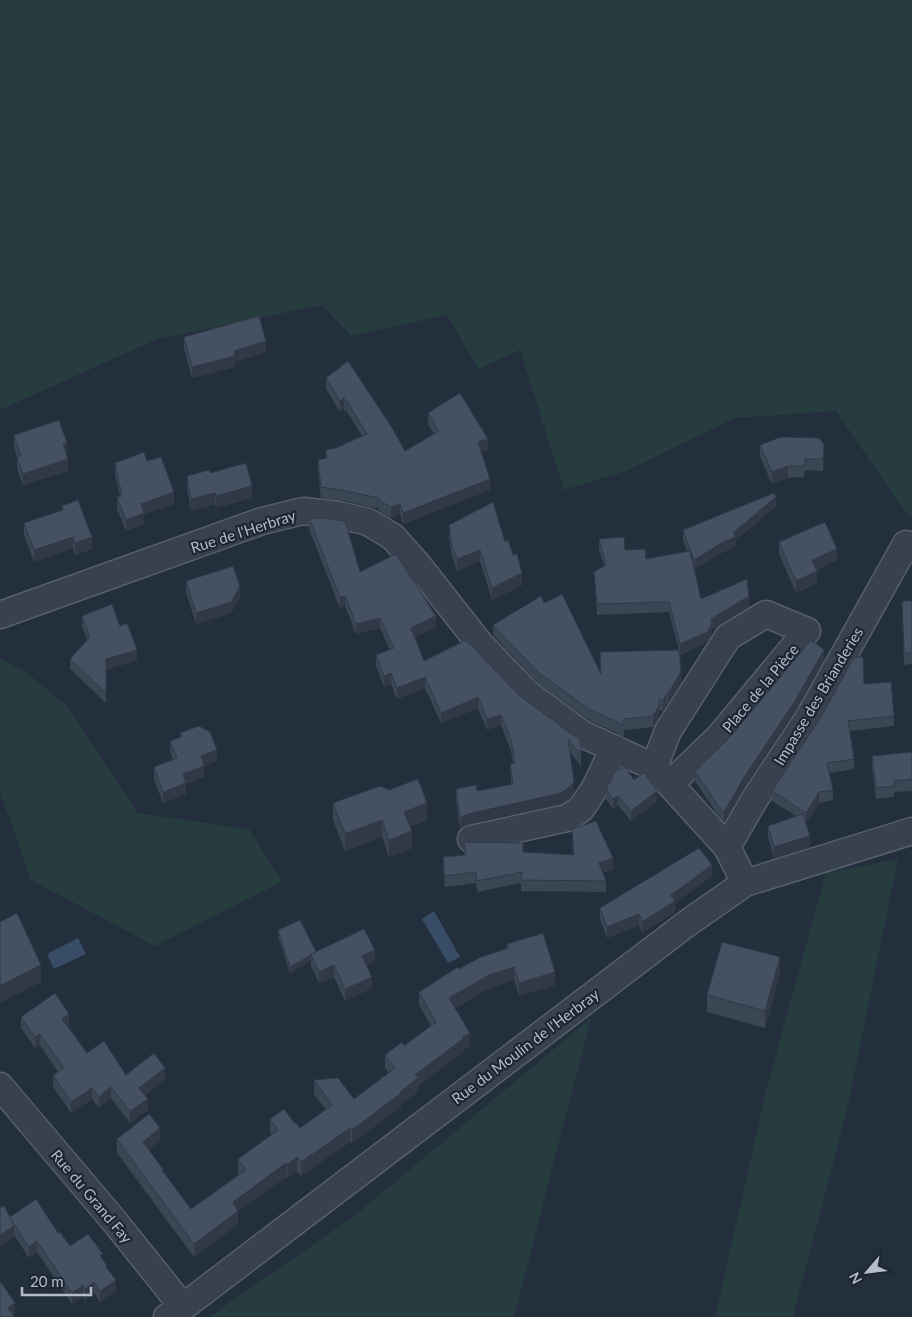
<svg xmlns="http://www.w3.org/2000/svg" width="912" height="1317" viewBox="0 0 912 1317" font-family="Lato,sans-serif">
	<style>
		.green { fill: #263c3f }
		.water { fill: #394c67 }
		.lines { fill: none; stroke-linecap: round; stroke-linejoin: round }
		.street-casing { stroke: #565f6c; stroke-width: 29 }
		.street { stroke: #38414e; stroke-width: 26 }
		.wall { fill: #3b4654 }
		.shaded-wall { fill: #303945 }
		.building { fill: #455162; stroke: #303945 }
		.labels { text-anchor: middle; dominant-baseline: central; stroke-width: 4.5; stroke-linejoin: round; paint-order: stroke }
		.street-label { font-size: 15px; fill: #b4bcc9; stroke: #1d2633 }
	</style>
	<rect width="100%" height="100%" fill="#242f3e"/>
	<path class="green" d="M0 0H912V516L910 519 836 411 735 418 626 471 564 490 520 350 478 369 447 315 351 336 322 305 157 339 0 410Z
		M0 658 27 673 67 706 138 813 249 829 282 882 155 946 31 880 0 791Z
		M898 859 848 1105 793 1317H715L767 1087 826 873Z
		M591 1018 514 1317H209L353 1217Z"/>
	<path class="water" d="M434 911 460 957 448 963 422 919Z
		M78 938 86 954 54 969 47 954Z"/>
	<g class="lines">
		<defs>
			<path id="street" d="M0 615 262 521 303 511 339 515 368 522 393 537 418 565 480 644 528 694 582 734 654 767 727 847 745 883
				M654 767 668 731 728 637 766 614 807 631 719 737 670 784
				M471 839 567 818 581 809 595 788 614 748
				M727 847 756 797 808 719 906 544
				M0 1086 115 1222 183 1307
				M167 1317 183 1307 689 922 745 883 912 831"/>
		</defs>
		<use href="#street" class="street-casing"/>
		<use href="#street" class="street"/>
	</g>
	<path class="wall" d="M184 337 266 352 235 362V367L192 378 184 349Z
		M326 378 405 451 434 434 428 424V413L488 450 481 452 490 490 403 524 400 514 391 518 380 512 378 508H374L342 500 321 498 318 471V460L326 459V450L336 448 362 436 347 412 346 413 344 409 340 412 326 389Z
		M14 435 66 454 68 471 23 485 17 469V458L14 447Z
		M760 445 824 455 823 471 805 470 804 477 788 478 772 484 760 457Z
		M147 461 174 504 144 514V524L126 531 117 509V497L120 496 115 475V463Z
		M210 473 252 498 216 508 215 504 191 511 187 487V476Z
		M62 506 92 549 75 555 73 548 34 562 24 535V523L62 510Z
		M776 506 736 540V547L723 552 694 569 701 599 749 607 712 629V634H711V636L707 642 680 655 681 683 668 703 666 704V706L663 711H659V717L653 727 624 730V736L590 721 538 683 493 635V625L544 603 600 672V652L679 650 669 612 597 615 594 572 604 566 599 549V539L646 559 687 551 683 540V530Z
		M309 518 360 572 436 627 415 637 424 661 519 695 573 735 581 755V766L570 752 574 792 570 798 561 804 468 824 460 829 456 800V789L477 791 511 785 510 764 513 763 511 751 501 725 487 730 478 708 441 723 425 688 397 699 391 684 384 687 376 666V655L390 650 380 628 356 634 345 606 340 608 309 529Z
		M449 525 505 542 513 555 522 585 492 600 480 561 457 571 452 557 449 537Z
		M779 542 837 560 817 570V583L796 593 779 554Z
		M186 581 240 597 231 613 196 624 186 592Z
		M902 601H912V664L904 665Z
		M82 616 120 626 137 660 106 670V703L70 669V659L87 640 82 626Z
		M824 660 795 711 743 789 724 822 717 814 695 781V771Z
		M864 684 894 716V726L850 731 854 759V769L829 773 833 790V800L819 803 806 823 805 822 810 847 774 858 768 837V826L796 816 772 801V791Z
		M180 733 217 761 204 766V777L186 784V794L163 803 154 779V767L173 760 170 752V741L180 737Z
		M912 752V791L894 792V797L876 799 872 767V756Z
		M634 780 657 801 631 821 618 805 613 809 606 799V789Z
		M333 803 427 820 410 827 412 848 389 857 382 837 345 851 333 820Z
		M572 829 613 869 603 873 606 881V892L521 891V883L477 892 476 883 445 887 443 868V857L464 855V842L523 852 573 855 572 840Z
		M712 876 675 903V912L642 933 639 925 607 938 600 919V908Z
		M278 930 316 952 375 962 367 965 372 988 345 1001 334 977 319 983 311 966V960L290 973 278 936Z
		M507 944 555 985 519 996 514 980 489 988 455 1008 470 1046 463 1050V1052L418 1086V1092L401 1104V1107L352 1143 350 1142 301 1176 297 1171 287 1178 286 1177 238 1211V1224L194 1257 117 1153V1139L160 1141 149 1150 163 1173 191 1209 239 1174 238 1173V1159L272 1135 270 1132V1119L295 1124 300 1128 326 1110 314 1094V1080L354 1099 389 1073 385 1068V1055L404 1046 431 1026 419 1005V992L459 969 507 948Z
		M780 974 765 1028 707 1012V995Z
		M21 1017 69 1025 68 1026 87 1053 126 1075 165 1079 145 1095 148 1110 130 1123 111 1098 99 1108 92 1099 71 1113 53 1087V1075L58 1072 40 1045 35 1048 21 1028Z
		M0 1208 10 1217 58 1233 70 1246 103 1259 107 1268 116 1291 100 1302 94 1293 85 1300 83 1296 72 1304 37 1252 29 1258 14 1235V1237L0 1246Z"/>
	<path class="shaded-wall" d="M266 341V352L235 362V367L192 378V367L234 351Z
		M344 398V409L340 412V401Z
		M347 401V412L346 413V402Z
		M488 439V450L478 453V442Z
		M67 443V454L63 444Z
		M824 444V455L823 471V459Z
		M68 459V471L23 485V474Z
		M788 466V478L772 484V472Z
		M490 479V490L403 524V513Z
		M252 486V498L216 508V496Z
		M174 492V504L144 514V524L126 531V520L141 504Z
		M215 493V504L191 511V499Z
		M776 497V506L736 540V547L723 552 694 570V560L733 533Z
		M400 504V514L391 518V507Z
		M73 537V548L34 562V550Z
		M92 537V549L75 555V543Z
		M837 549V560L812 572V560Z
		M480 550V561L457 571V559Z
		M817 571V583L796 593V581Z
		M522 573V585L492 600V588Z
		M240 586V597L231 613 196 624V613Z
		M345 596V606L340 608V597Z
		M749 596V607L712 629V634H711V636L707 642 680 655V644L711 619Z
		M436 616V627L411 639V628Z
		M380 618V628L356 634V624Z
		M137 650V660L106 670V659Z
		M824 650V660L795 711 743 789 724 822V812L743 779Z
		M681 672V683L668 703V693Z
		M391 673V684L384 687V676Z
		M425 677V688L397 699V688Z
		M666 695V706L663 711V700Z
		M478 697V708L441 723V713Z
		M659 706V717L653 727V716Z
		M501 715V725L487 730V719Z
		M217 750V761L204 766V777L186 784V794L163 803V792L201 756Z
		M574 781V792L570 798 561 804 468 824 460 829V818L468 814Z
		M657 791V801L631 821V811Z
		M819 792V803L806 823V813Z
		M618 796V805L613 809V799Z
		M427 803V820L404 829V812Z
		M382 820V837L345 851V834Z
		M412 831V848L389 857V840Z
		M810 836V847L774 858V847Z
		M613 858V869L599 874V863Z
		M712 865V876L675 903V912L642 933V922L671 895Z
		M639 914V925L607 938V927Z
		M375 950V962L362 967V956Z
		M311 955V960L290 973V967Z
		M780 957V974L765 1028V1011Z
		M41 965V982L0 1003V986Z
		M334 965V977L319 983V972Z
		M514 967V980L489 988 449 1011V998L489 975Z
		M555 972V985L519 996V983Z
		M372 977V988L345 1001V989Z
		M69 1014V1025L62 1030V1019Z
		M470 1033V1046L463 1050V1052L418 1086V1092L401 1104V1107L352 1143V1130L400 1092 415 1075 463 1037Z
		M40 1034V1045L35 1048V1037Z
		M165 1068V1079L139 1099V1088Z
		M111 1087V1098L99 1108V1097Z
		M92 1088V1099L71 1113V1102Z
		M148 1099V1110L130 1123V1111Z
		M160 1128V1141L143 1155V1142Z
		M350 1128V1142L301 1176V1162Z
		M297 1157V1171L287 1178V1165Z
		M286 1163V1177L238 1211V1224L194 1257V1244L233 1202Z
		M14 1226V1237L0 1246V1235Z
		M37 1241V1252L29 1258V1247Z
		M116 1280V1291L100 1302V1291Z
		M94 1282V1293L85 1300V1289Z
		M83 1285V1296L72 1304V1293Z
		M15 1303V1314L11 1317 8 1308Z"/>
	<path class="building" d="M259 316 266 341 234 351 235 356 192 367 184 337Z
		M348 361 391 426 405 451 439 431 428 413 460 393 488 439 478 442 490 479 403 513 400 504 391 507 380 501 378 497H374L342 490 321 487 318 460 327 458 326 450 336 448 367 434 347 401 346 402 344 398 340 401 326 378Z
		M59 420 67 443 63 444 68 459 23 474 17 458 21 456 14 435Z
		M781 437 819 438 824 444 823 459H805L804 466H788L772 472 760 445Z
		M144 452 147 461 161 457 174 492 141 504 144 513 126 520 117 497 122 496 115 463Z
		M246 463 252 486 216 496 215 493 191 499 187 476 209 470 210 473Z
		M774 493 776 497 733 533 736 537 723 542 694 560 683 530Z
		M78 500 92 537 75 543 73 537 34 550 24 523 63 510 62 506Z
		M493 502 505 542 508 540 513 555 517 554 522 573 492 588 480 550 457 559 452 546 449 525Z
		M309 518H324L345 521 360 572 396 554 436 616 411 628 424 661 466 640 519 695 573 735 580 739 581 755 568 739 574 781 570 787 561 793 468 814 460 818 456 789 476 785 477 791 513 784 510 764 515 763 511 740 501 715 487 719 478 697 441 713 425 677 397 688 391 673 384 676 376 655 394 648 380 618 356 624 345 596 340 597Z
		M825 522 837 549 812 560 817 571 796 581 779 542Z
		M624 537 625 550 645 549 646 559 690 551 701 599 747 579 749 596 711 619 712 623 711 624V625L707 632 680 644 669 602 597 604 594 572 606 565 599 539Z
		M233 566 240 586 231 602 196 613 186 581Z
		M562 594 601 674 600 652 679 650 681 672 668 693H666V695L663 700H659V706L653 716 624 719V725L590 710 538 672 493 625 541 596 544 603Z
		M902 601H912V653H904Z
		M112 604 120 626 127 623 137 650 106 659V693L70 659 90 637 82 616Z
		M811 640 824 650 795 701 743 779 724 812 717 804 695 771 730 737Z
		M854 657H863L864 684 891 682 894 716 848 721 854 759 827 763 833 790 819 792 806 813 772 791 821 717Z
		M199 726 210 732 217 750 201 756 204 766 183 774 186 783 163 792 154 767 177 758 170 741 181 737 180 733Z
		M912 752V779L894 781V786L876 788 872 756Z
		M624 765 634 780 644 772 657 791 631 811 618 796 613 799 606 789 615 772Z
		M418 779 427 803 404 812 412 831 389 840 382 820 345 834 333 803 380 786 389 790Z
		M803 814 810 836 774 847 768 826Z
		M596 821 613 858 599 863 606 881 521 880 522 872 477 881 476 872 445 876 443 857 466 855 464 842 523 843V852L574 855 572 829Z
		M699 848 712 865 671 895 675 901 642 922 639 914 607 927 600 908Z
		M17 913 41 965 0 986V922Z
		M300 920 316 952 290 967 278 930Z
		M364 929 375 950 362 956 372 977 345 989 334 965 319 972 311 954Z
		M543 933 555 972 519 983 514 967 489 975 449 998 470 1033 463 1037V1039L415 1075 418 1078 400 1092 401 1093 352 1130 350 1128 301 1162 297 1157 287 1165 286 1163 233 1202 238 1211 194 1244 117 1139 149 1114 160 1128 143 1142 163 1169 162 1170 191 1209 246 1170 238 1159 278 1130 270 1119 284 1109 295 1124 296 1123 300 1128 332 1105 314 1080 338 1078 354 1099 395 1068 385 1055 402 1042 404 1046 436 1022 419 992 458 967 459 969 481 957 509 948 507 944Z
		M722 942 780 957 765 1011 707 995Z
		M55 993 69 1014 62 1019 87 1053 104 1041 126 1075 154 1053 165 1068 139 1088 148 1099 130 1111 111 1087 99 1097 92 1088 71 1102 53 1075 64 1068 40 1034 35 1037 21 1017Z
		M36 1199 58 1233 60 1232 70 1246 88 1234 103 1254 100 1255 107 1266 106 1267 116 1280 100 1291 94 1282 85 1289 83 1285 72 1293 37 1241 29 1247 10 1218 14 1226 0 1235V1208L4 1206 10 1217Z
		M0 1281 15 1303 8 1308 15 1317H0Z"/>
	<g class="labels">
		<g class="street-label">
			<text transform="translate(243 531) rotate(-18)">Rue de l'Herbray</text>
			<text transform="translate(760 688) rotate(-50)">Place de la Pièce</text>
			<text transform="translate(818 696) rotate(-59)">Impasse des Brianderies</text>
			<text transform="translate(525 1046) rotate(-37)">Rue du Moulin de l'Herbray</text>
			<text transform="translate(92 1196) rotate(50)">Rue du Grand Fay</text>
		</g>
	</g>
	<g transform="translate(867 1272) rotate(242)" stroke="#1d2633" stroke-width="4" paint-order="stroke">
	<path d="M0-4L9 19L0 12L-9 19Z" fill="#b4bcc9"/>
	<text y="-8" font-size="14" font-weight="bold" text-anchor="middle" fill="#b4bcc9">N</text>
	</g>
	<path d="M22 1287v8h69v-8" fill="none" stroke="#b4bcc9" stroke-width="2.5"/>
	<text x="30" y="1287" font-size="15" fill="#b4bcc9" stroke="#1d2633" stroke-width="4" paint-order="stroke">20 m</text>
</svg>
